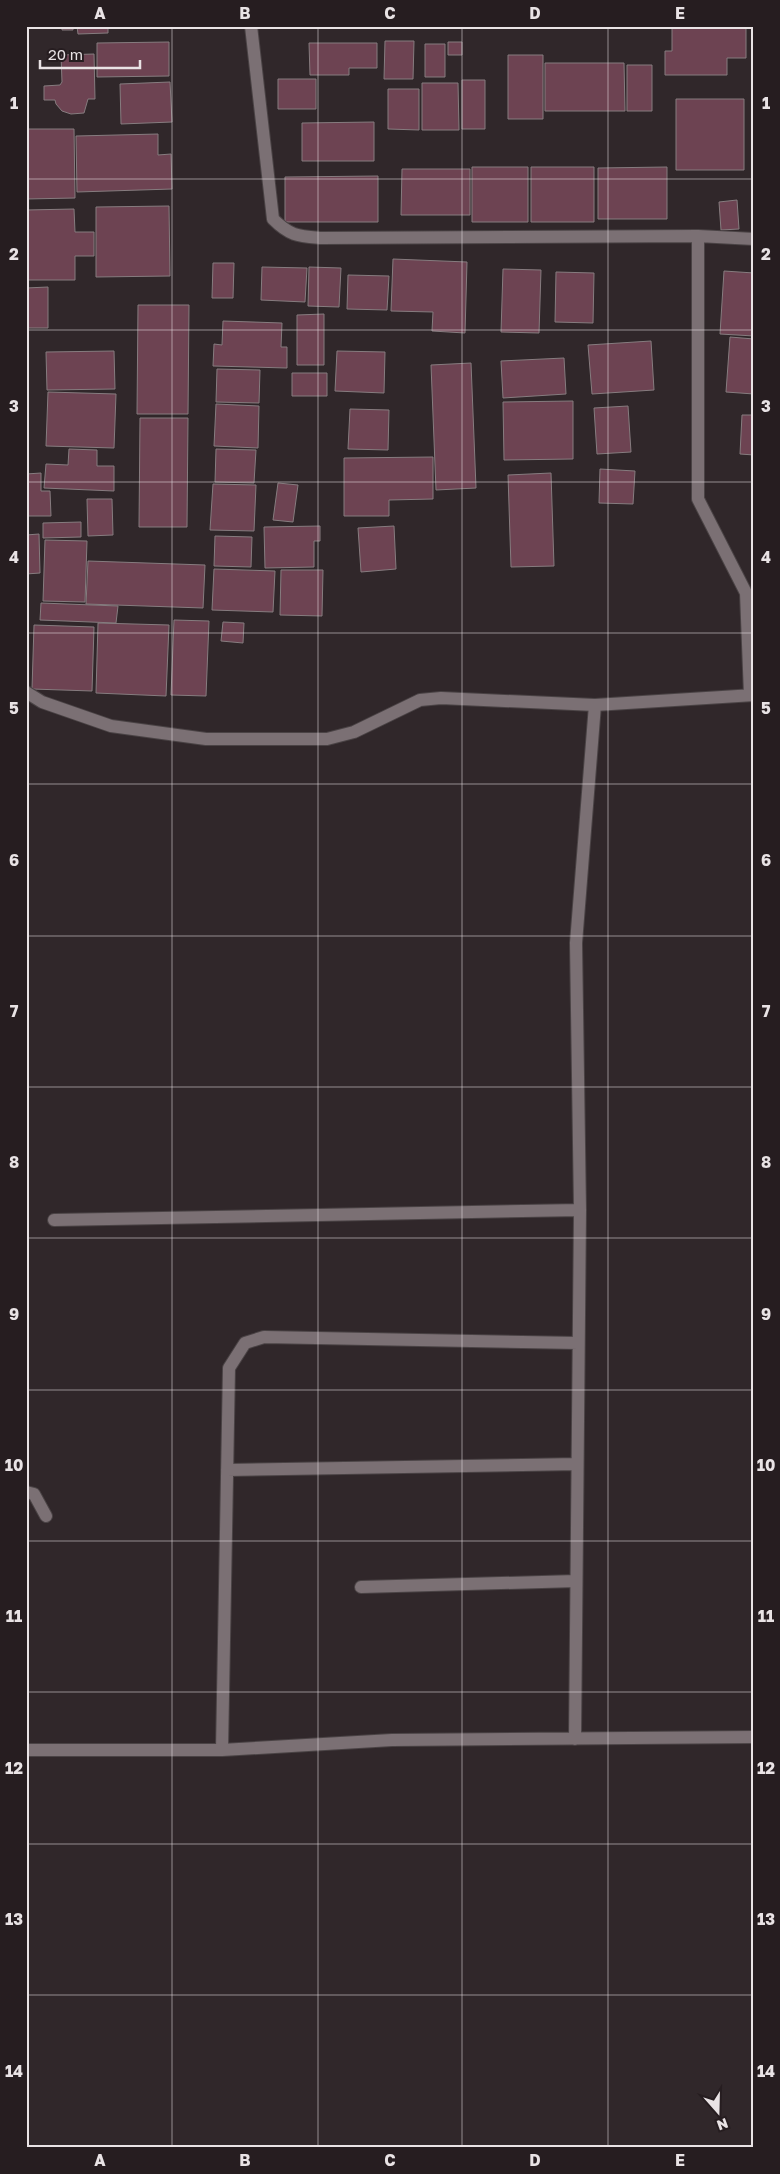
<svg xmlns="http://www.w3.org/2000/svg" width="780" height="2174" viewBox="0 0 780 2174" font-family="'Golos Text',sans-serif">
	<style>
		.building { fill: #6d4352; stroke: #867c7f }
		.lines { fill: none; stroke-linecap: round; stroke-linejoin: round }
		.minor-casing { stroke: #4a4345; stroke-width: 14 }
		.minor { stroke: #7b7074; stroke-width: 12 }
		.grid { fill: none; stroke: #e9e3e5; stroke-width: 1; stroke-opacity: 0.55 }
		.neatline { fill: none; stroke: #e9e3e5; stroke-width: 2 }
		.grid-label { font-size: 16px; text-anchor: middle; font-weight: bold; fill: #e9e3e5 }
	</style>
	<rect width="100%" height="100%" fill="#30272a"/>
	<path class="building" d="M62 26H73V30H62Z
		M77 26H108V33L78 34Z
		M672 26H746V58H727V75H665V51H672Z
		M385 41H414L413 79H384Z
		M169 42V76L97 77V43Z
		M448 42H462V55H448Z
		M309 43H377V68H349V75H310Z
		M425 44H445V77H425Z
		M94 54 95 99H88L84 113 71 114 62 111 56 104 55 100H44V86L60 85 62 82 61 55Z
		M508 55H543V119H508Z
		M545 63H624L625 111H545Z
		M627 65H652V111H627Z
		M278 79H316V109H278Z
		M462 80H485V129H462Z
		M170 82 172 122 121 124 120 84Z
		M422 83H458L459 130H422Z
		M388 89H419V130L388 129Z
		M676 99H744V170H676Z
		M374 122V161H302V123Z
		M26 129H74L75 198 26 199Z
		M158 134V155L171 154 172 189 77 192 76 136Z
		M472 167H528V222H472Z
		M531 167H594V222H531Z
		M667 167V219H598V168Z
		M402 169H470V215H401Z
		M378 176V222H285V177Z
		M737 200 739 229 721 230 719 202Z
		M169 206 170 276 96 277V207Z
		M74 209 75 232H94V256H75V280H26V210Z
		M393 259 467 262 465 333 432 331 433 312 391 311Z
		M213 263H234L233 298H212Z
		M262 267 307 268 305 302 261 300Z
		M309 267 341 268 339 307 308 306Z
		M503 269 541 270 539 333 501 332Z
		M724 271 754 273V336L720 334Z
		M556 272 594 273 593 323 555 322Z
		M348 275 389 276 387 310 347 309Z
		M48 287V328H26V288Z
		M138 305H189L188 414H137Z
		M324 314V365H297V315Z
		M223 321 282 323 281 347H287V368L213 366 214 344 222 345Z
		M730 337 754 339V394L726 392Z
		M651 341 654 390 592 394 588 345Z
		M114 351 115 389 47 390 46 352Z
		M337 351 385 352 384 393 335 391Z
		M564 358 566 394 503 398 501 361Z
		M471 363 476 488 436 490 431 365Z
		M217 369 260 370 259 403 216 402Z
		M292 373H327V396H292Z
		M48 392 116 394 114 448 46 446Z
		M573 401V459L504 460 503 402Z
		M216 404 259 406 258 448 214 446Z
		M628 406 631 452 597 454 594 408Z
		M350 409 389 410 388 450 348 449Z
		M742 415H754V455L740 454Z
		M140 418H188L187 527H139Z
		M69 449 97 450V466H114V491L44 488 46 464 68 465Z
		M216 449 256 450 254 483 215 482Z
		M433 457V499L389 500V516H344V458Z
		M600 469 635 471 633 504 599 503Z
		M41 473V491H50L51 516H26V474Z
		M551 473 554 566 511 567 508 475Z
		M278 483 298 485 293 522 273 520Z
		M213 484 256 485 254 531 210 530Z
		M87 499H112L113 535 88 536Z
		M81 522V537L43 538V523Z
		M320 526V541H314V567L265 568 264 527Z
		M394 526 396 569 361 572 358 528Z
		M39 534 40 573 26 574V535Z
		M215 536 252 537 251 567 214 566Z
		M45 540 87 541 85 602 43 601Z
		M88 561 205 565 203 608 86 604Z
		M214 569 275 571 273 612 212 610Z
		M281 570H323L322 616 280 615Z
		M41 603 118 606 116 623 40 620Z
		M174 620 209 621 206 696 171 695Z
		M223 622 244 623 243 643 221 641Z
		M98 623 169 625 166 696 96 693Z
		M34 625 94 627 92 691 32 689Z"/>
	<g class="lines">
		<defs>
			<path id="minor" d="M251 26 273 219C290 236 298 236 321 238L698 236 754 239
				M698 236V499L746 593 750 695
				M26 692 42 702 111 726 206 739H327L354 732 420 700 441 698 595 705 754 695
				M54 1220 580 1210
				M227 1470 577 1464
				M26 1492 34 1494 46 1516
				M361 1587 576 1581
				M575 1739 580 1210 576 943 595 705
				M26 1750H222L392 1740 754 1737
				M222 1750 229 1368 245 1343 264 1337 578 1343"/>
		</defs>
		<use href="#minor" class="minor-casing"/>
		<use href="#minor" class="minor"/>
	</g>
	<path class="grid" d="M172 26V2148M318 26V2148M462 26V2148M608 26V2148M26 179H754M26 330H754M26 482H754M26 633H754M26 784H754M26 936H754M26 1087H754M26 1238H754M26 1390H754M26 1541H754M26 1692H754M26 1844H754M26 1995H754"/>
	<rect width="780" height="2174" fill="none" stroke="#261d20" stroke-width="55"/>
	<g transform="translate(718 2112) rotate(160)" stroke="#261d20" stroke-width="4" paint-order="stroke">
	<path d="M0-4L9 19L0 12L-9 19Z" fill="#e9e3e5"/>
	<text y="-8" font-size="14" font-weight="bold" text-anchor="middle" fill="#e9e3e5">N</text>
	</g>
	<path d="M40 60v8h100v-8" fill="none" stroke="#e9e3e5" stroke-width="2.5"/>
	<text x="48" y="60" font-size="15" fill="#e9e3e5" stroke="#261d20" stroke-width="4" paint-order="stroke">20 m</text>
	<rect x="28" y="28" width="724" height="2118" class="neatline"/>
	<g class="grid-label">
		<text x="100" y="19">A</text>
		<text x="245" y="19">B</text>
		<text x="390" y="19">C</text>
		<text x="535" y="19">D</text>
		<text x="680" y="19">E</text>
		<text x="14" y="109">1</text>
		<text x="766" y="109">1</text>
		<text x="14" y="260">2</text>
		<text x="766" y="260">2</text>
		<text x="14" y="412">3</text>
		<text x="766" y="412">3</text>
		<text x="14" y="563">4</text>
		<text x="766" y="563">4</text>
		<text x="14" y="714">5</text>
		<text x="766" y="714">5</text>
		<text x="14" y="866">6</text>
		<text x="766" y="866">6</text>
		<text x="14" y="1017">7</text>
		<text x="766" y="1017">7</text>
		<text x="14" y="1168">8</text>
		<text x="766" y="1168">8</text>
		<text x="14" y="1320">9</text>
		<text x="766" y="1320">9</text>
		<text x="14" y="1471">10</text>
		<text x="766" y="1471">10</text>
		<text x="14" y="1622">11</text>
		<text x="766" y="1622">11</text>
		<text x="14" y="1774">12</text>
		<text x="766" y="1774">12</text>
		<text x="14" y="1925">13</text>
		<text x="766" y="1925">13</text>
		<text x="14" y="2077">14</text>
		<text x="766" y="2077">14</text>
		<text x="100" y="2166">A</text>
		<text x="245" y="2166">B</text>
		<text x="390" y="2166">C</text>
		<text x="535" y="2166">D</text>
		<text x="680" y="2166">E</text>
	</g>
</svg>
